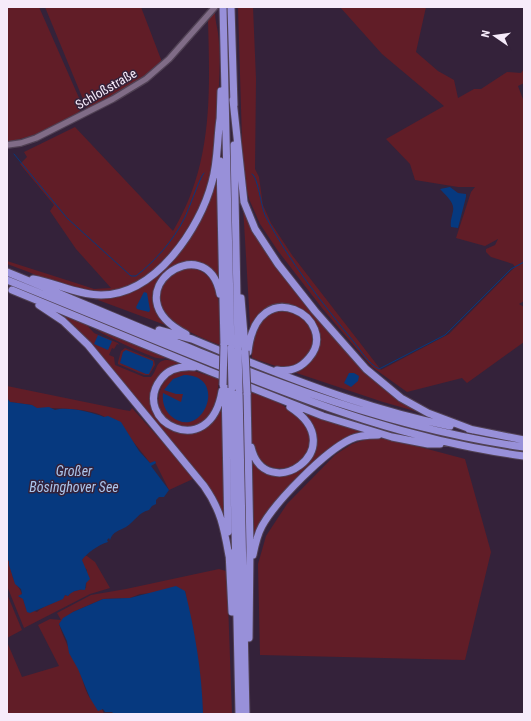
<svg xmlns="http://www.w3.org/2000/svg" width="531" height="721" viewBox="0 0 531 721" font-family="'Roboto Condensed',sans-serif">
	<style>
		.green { fill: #611d27 }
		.water { fill: #06397f }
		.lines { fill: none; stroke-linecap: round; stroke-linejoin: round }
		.stream { stroke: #06397f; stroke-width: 1 }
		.secondary-casing { stroke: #504154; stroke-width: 8 }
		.highway-casing { stroke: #504154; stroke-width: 9 }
		.secondary { stroke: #806c87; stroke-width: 5.5 }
		.highway { stroke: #9890d9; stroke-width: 7 }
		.highway-bridge-casing { stroke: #504154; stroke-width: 9; stroke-linecap: butt }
		.highway-bridge { stroke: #9890d9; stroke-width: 7 }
		.labels { text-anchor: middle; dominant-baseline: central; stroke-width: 3; stroke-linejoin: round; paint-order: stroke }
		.street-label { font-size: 13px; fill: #f6ebfa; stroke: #34223a }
		.water-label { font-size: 14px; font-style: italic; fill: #abc6ed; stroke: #34223a }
	</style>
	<rect width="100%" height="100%" fill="#34223a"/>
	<path class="green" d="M7 7H39L83 107C69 126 30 137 8 142Z
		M45 7H141L162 62C140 83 115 96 87 109Z
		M238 7H253L256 79 255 169 259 177 263 205 271 223 292 255 381 370 449 334 515 267 513 264 491 257 486 252V249L495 245 498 239 485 246 456 238 471 192 475 187H458L415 180 410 164 386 139 444 106 382 54 340 7H426L416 52 438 71 454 80 458 98 474 89H481L507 72 521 73 524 69V83L518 86 524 102V301L519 304 524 307V342L467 383 462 378 407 392 372 367 322 308 278 251 260 224 249 199 243 175Z
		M215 12C215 20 217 26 218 33 221 57 219 82 218 106 214 168 209 215 163 261 147 277 126 292 103 292 76 293 33 273 7 264V261L82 285 94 289 111 288 76 249 50 211 54 205 20 164 27 157 24 152 75 127 173 231C213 165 210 94 208 20Z
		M217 174 220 281 214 274 181 263C151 274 148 304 168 326L98 300 99 297 117 296 173 257Z
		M243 206 272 256 366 371 429 415 383 402 252 358Z
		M191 268C226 274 219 319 220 345 198 337 147 317 163 285 169 274 180 270 191 268Z
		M54 311 86 324 94 333 118 343 119 345 117 344 114 349 112 348 109 355 114 357 115 365 144 377H151C154 374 155 370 157 366 162 356 175 361 183 364L158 380 156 415 192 433C209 429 213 418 222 405L224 518 148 416Z
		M93 327 169 358C165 358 161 359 157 358 148 356 96 332 93 327Z
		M125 348 154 360 155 365 149 375H144L118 364V362L121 351Z
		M191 370 219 379C218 389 217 399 213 409 205 428 182 432 167 419 152 407 158 383 173 374 178 371 184 370 191 370Z
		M7 386 124 410 130 411 132 408 195 478 169 490 155 462 150 463C138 447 123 427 103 416 88 408 54 408 36 408L32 405 10 402 7 398Z
		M250 391C268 398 292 406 304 424 326 455 277 488 256 454 246 437 251 409 250 391Z
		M299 410 363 431C322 442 279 508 252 540L251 459 259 467 290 474C324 462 320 432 299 410Z
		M370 438 390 439 465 459 491 552 465 660 260 655 258 564 266 536 287 504 335 455 352 444Z
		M84 556H87L95 562 110 588 90 594 24 628 7 586V559C12 564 11 574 14 580 16 585 20 588 22 594L19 597 23 598 26 608 37 612C45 604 56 604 65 595L68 596 71 592 86 588 87 570 82 565V560Z
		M219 569 226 571 227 574 232 714H203L200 679 185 591 140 594 130 598 103 599 73 612 59 624C64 640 72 654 79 669 83 678 84 690 90 698 95 704 102 706 104 714H7V642L22 677 59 666 38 625 50 619 61 620 57 613 91 595 126 589Z
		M7 594 22 630 7 638Z"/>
	<path class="water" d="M450 187 458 193 466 194V197L458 228 451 227C450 221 452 217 453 211 455 202 445 195 440 189Z
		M144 292 147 293 150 310 149 312 137 309 136 307Z
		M98 335 112 341 108 350 94 344Z
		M126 350 153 361V365L149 374H146L120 363 123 352Z
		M349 373H354L359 376 358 381 351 387 344 383Z
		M184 375C230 375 202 443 171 416 164 410 162 401 163 393L181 402 183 394H176L164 390 173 379Z
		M7 398 10 402 32 405 37 408 49 407 55 410C66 406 92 412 104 417L108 416 121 422 139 451 150 463 155 461 156 463 151 466 169 490 164 497H159L156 500V504L152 506 149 510C138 513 135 521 126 527 119 531 113 531 110 540L109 538 107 540 108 542C98 545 87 553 82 560L90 579 86 583 85 590C79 589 72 591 68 596L65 595 63 599 30 613 27 612 23 599 18 596 22 594 21 589 15 584 9 565V561L7 559Z
		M176 586 185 591C195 631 202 673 203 714H114L112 712H105L103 709 98 711 90 698 78 669 69 653 67 641 59 624 63 618 73 612 103 599 130 598Z"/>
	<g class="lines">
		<path class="stream" d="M14 154 67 218 131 276H136C155 261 173 241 184 219 189 210 200 176 204 173
			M252 174C258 176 261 208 266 217 289 261 322 303 354 342 361 351 369 364 379 369L445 335 511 269 524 262"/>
		<defs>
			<path id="secondary" d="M7 145 21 143 36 138 113 99 146 79 169 59 215 7"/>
			<path id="highway" d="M223 7 231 348
				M231 7 234 105
				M233 100 244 202 255 229 278 264 315 311 366 369 401 398 428 413 473 430
				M220 122 221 91
				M234 145 238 349
				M220 161 224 345
				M7 272C174 340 343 422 524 447
				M33 279C56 283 78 295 101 295 155 295 200 229 212 182 218 162 217 140 220 119
				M7 280C75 307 143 336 212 363 315 405 412 441 524 456
				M12 290 209 371 323 416 392 437 428 444H440
				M241 298 245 347
				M39 305 63 321 88 345 204 486C221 510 224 528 229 556
				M159 330 192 339 228 354
				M186 334C108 294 207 225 220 294
				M248 352C257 269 342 320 309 358 300 369 290 372 277 370
				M242 359C309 386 379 412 450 426
				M194 367C181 366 169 368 161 379 129 420 210 464 222 391
				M225 386 228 532
				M232 388 239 714
				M239 391 246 714
				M247 393 250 547 249 638
				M469 429 524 440
				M251 447C265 507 355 449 290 407
				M229 552 232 612
				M253 555C255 545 257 535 262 526 276 501 325 451 351 439 359 435 369 435 378 435"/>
		</defs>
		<use href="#secondary" class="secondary-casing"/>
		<use href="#highway" class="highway-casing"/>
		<use href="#secondary" class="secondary"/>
		<use href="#highway" class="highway"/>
		<defs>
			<path id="highway-bridge" d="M231 348 232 388
				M238 349 239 391
				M245 351 247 393
				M223 385 224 345"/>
		</defs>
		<use href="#highway-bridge" class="highway-bridge-casing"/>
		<use href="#highway-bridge" class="highway-bridge"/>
	</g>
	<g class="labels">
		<g class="street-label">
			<text transform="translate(106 89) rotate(-30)">Schloßstraße</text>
		</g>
		<g class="water-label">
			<text x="74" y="471">Großer<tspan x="74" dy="16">Bösinghover See</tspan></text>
		</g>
	</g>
	<rect width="531" height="721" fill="none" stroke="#f6ebfa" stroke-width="16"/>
	<g transform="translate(495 36) rotate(283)" stroke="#34223a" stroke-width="3" paint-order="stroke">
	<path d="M0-3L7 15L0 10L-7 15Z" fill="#f6ebfa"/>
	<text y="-6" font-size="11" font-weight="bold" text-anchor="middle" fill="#f6ebfa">N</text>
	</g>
</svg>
